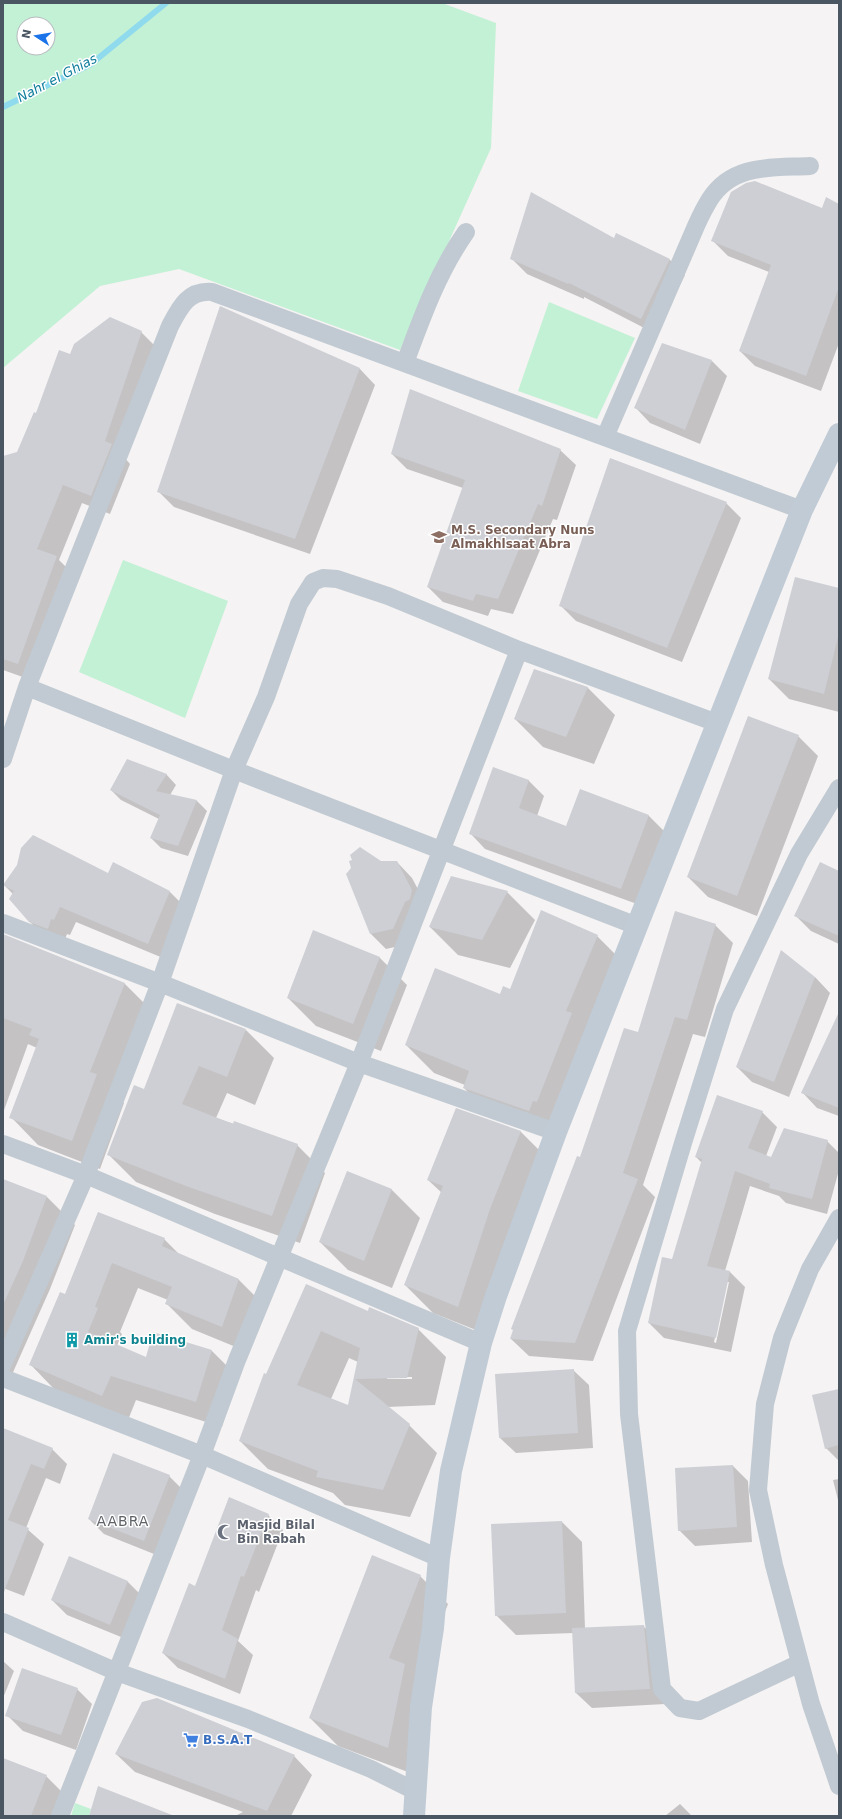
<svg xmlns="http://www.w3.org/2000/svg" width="842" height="1819" viewBox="0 0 842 1819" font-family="'DejaVu Sans',sans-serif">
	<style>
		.green { fill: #c3f1d5; fill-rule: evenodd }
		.shadow { fill: #0003; fill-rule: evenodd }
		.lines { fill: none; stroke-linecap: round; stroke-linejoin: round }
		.stream { stroke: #90daee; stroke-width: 6 }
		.building { fill: #cdcfd5; fill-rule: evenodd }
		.street { stroke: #c1cad2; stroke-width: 18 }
		.secondary { stroke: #c1cbd6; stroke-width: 22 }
		.labels { text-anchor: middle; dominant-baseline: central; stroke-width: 3; stroke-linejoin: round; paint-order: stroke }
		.education-label { font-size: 12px; font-weight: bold; fill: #785e54; stroke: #fff; text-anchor: start }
		.culture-label { font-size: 12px; font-weight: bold; fill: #0d838f; stroke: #fff; text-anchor: start }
		.worship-label { font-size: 12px; font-weight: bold; fill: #5b616d; stroke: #fff; text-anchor: start }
		.shop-label { font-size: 12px; font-weight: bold; fill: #366cbe; stroke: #fff; text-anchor: start }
		.water-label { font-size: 13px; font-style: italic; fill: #0c7c9b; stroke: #fff }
		.quarter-label { font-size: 14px; letter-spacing: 1px; fill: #5f6368; stroke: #fff }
	</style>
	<rect width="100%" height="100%" fill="#f5f3f3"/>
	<path class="green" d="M3 3H442L496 23 491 148 400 350 179 269 100 286 3 368ZM24 24H48V48H24Z
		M549 302 635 338 597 419 518 391Z
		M123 560 228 601 185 718 79 672Z
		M75 1803 91 1809 89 1816H71Z"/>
	<path class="shadow" d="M839 205V343L821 391 755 366 740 351 769 272 728 256 712 240Z
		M617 235 670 260 685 275 656 334 584 297V299L527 274 511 258 615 239Z
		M220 308 360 369 375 385 310 554 174 507 158 491Z
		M141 332 160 351 124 457 130 464 110 514 82 503 59 560 75 576 37 682 3 670V457L18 453 37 414 70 355Z
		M712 361 727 376 700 444 650 423 635 407Z
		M560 450 576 465 557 520 553 519 513 614 491 609 488 616 443 602 428 587 463 488 407 469 392 454Z
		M726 503 741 518 682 662 576 621 560 605Z
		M839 589V712L789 699 769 679Z
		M587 687 615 715 594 764 543 747 515 719Z
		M798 736 818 756 757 916 708 897 688 877Z
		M166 774 176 785 170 795 197 801 207 811 188 856 161 848 151 838 159 819 121 800 111 790Z
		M528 780 544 796 537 816 567 827 581 790 649 816 664 831 637 904 485 849 470 833Z
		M397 862 412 878 427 906 408 944 386 949 371 934Z
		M839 872V944L811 931 796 916Z
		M109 875 170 892 185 907 163 958 76 922 70 935 67 934 63 944 45 937 29 921 13 894 4 885Z
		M452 877 507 892 535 920 510 968 458 955 430 927Z
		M715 925 733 943 705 1037 693 1034 643 1185 655 1197 593 1361 529 1356 511 1339 581 1158 639 1034Z
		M3 935 125 984 153 1012 119 1098 124 1103 100 1169 38 1145 11 1117 37 1048 28 1044 3 1113Z
		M597 936 625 964 565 1129 492 1116 464 1088 465 1085 434 1073 406 1045 510 990Z
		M379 957 407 985 381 1051 316 1026 288 998Z
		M815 977 830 993 789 1097 752 1082 737 1067Z
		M246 1030 274 1058 255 1105 227 1093 216 1118 297 1145 325 1173 300 1243 215 1214 136 1182 108 1154 145 1090Z
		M839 1038V1116L817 1108 802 1092Z
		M456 1109 521 1132 549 1160 486 1334 433 1313 405 1285 442 1193 428 1180Z
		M762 1112 777 1127 766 1156 771 1159 827 1141 839 1153V1170L827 1214 786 1203 779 1196 750 1186 725 1271 730 1272 745 1287 731 1352 664 1338 649 1323 673 1260 702 1163 696 1157ZM727 1282H729L716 1343 714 1342Z
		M348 1173 392 1190 420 1218 392 1288 348 1270 320 1242Z
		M3 1180 47 1197 75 1225 50 1289 10 1379 3 1376Z
		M98 1213 164 1239 180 1255 239 1280 264 1305 248 1352 192 1329 167 1304 168 1300 138 1288 120 1332 122 1334 117 1346 146 1358 212 1351 237 1376 222 1427 136 1400 128 1420 55 1390 30 1364 65 1296Z
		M307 1285 368 1313 418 1329 446 1357 435 1405 387 1407 409 1425 437 1453 410 1517 345 1505 333 1493 268 1469 240 1441 267 1375ZM349 1358 358 1362 349 1406 331 1399ZM387 1377H412V1379H387Z
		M573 1370 589 1385 593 1448 516 1453 500 1438Z
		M839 1390V1461L826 1448Z
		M4 1429 52 1449 67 1464 60 1484 46 1478 26 1528 44 1544 24 1596 3 1588Z
		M733 1466 748 1481 752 1542 695 1546 679 1530Z
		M169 1476 184 1491 159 1556 104 1534 89 1519Z
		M839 1479V1504L833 1480Z
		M268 1515 283 1530 259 1592 256 1590 238 1641 253 1655 240 1694 178 1668 163 1653 196 1587Z
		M562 1522 582 1542 585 1629 643 1626 659 1641 665 1704 592 1708 576 1693 574 1633 516 1635 496 1615Z
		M70 1557 128 1582 143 1597 126 1639 67 1615 52 1600Z
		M420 1576 448 1604 419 1679 416 1775 338 1746 310 1718Z
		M3 1661 14 1671 3 1698Z
		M77 1689 92 1704 76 1750 23 1731 8 1716Z
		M116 1754 294 1756 312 1775 291 1816H235L243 1812 135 1772Z
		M3 1759 46 1776 61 1791 52 1816H3Z
		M680 1804 692 1816H665Z"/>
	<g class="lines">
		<path class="stream" d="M3 107 91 64 166 3"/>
	</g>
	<path class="building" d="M755 181 822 208 826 197 839 204V287L806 376 739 351 771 265 711 241 731 192 746 183Z
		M531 192 614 238 616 233 670 259 641 319 569 283 568 284 510 259Z
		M220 306 360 368 295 539 157 492Z
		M110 317 142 331 105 441 112 444 91 496 63 485 37 549 57 556 18 664 3 659V456L17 452 34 412 36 413 59 350 70 354 74 344Z
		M662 343 712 360 685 430 634 408Z
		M410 389 561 449 542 506 538 504 498 599 476 594 473 601 427 587 465 480 391 454Z
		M610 458 727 502 667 648 559 606Z
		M795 577 839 588V633L824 694 768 679Z
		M534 669 588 687 566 737 514 719Z
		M748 716 799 735 737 896 687 877Z
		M127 759 167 774 156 791 197 800 178 846 150 838 160 815 110 790Z
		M493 767 529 780 519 808 566 826 580 789 649 815 621 889 469 834Z
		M33 835 108 873 113 862 170 891 148 944 60 907 54 920 51 919 48 929 29 922 9 899 14 891 3 885 17 865 21 848Z
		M360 847 381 861H397L412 890 410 899 405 902 393 929 370 934 346 874 351 868 349 861 352 860 350 855Z
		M820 862 839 871V936L794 916Z
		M451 876 508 891 482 940 429 927Z
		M541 910 598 935 566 1011 572 1013 537 1102 533 1101 529 1111 463 1088 469 1071 405 1045 435 968 500 994 503 986 510 989Z
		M675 911 716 924 687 1020 675 1017 623 1173 638 1179 575 1343 510 1339 513 1330 511 1329 577 1156 580 1157 624 1028 638 1032Z
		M313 930 380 957 353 1024 287 998Z
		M3 934 125 983 90 1072 97 1074 72 1141 9 1118 39 1039 29 1035 32 1029 3 1018Z
		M781 950 815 977 774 1082 736 1067Z
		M177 1003 246 1029 227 1077 199 1066 182 1104 233 1124 234 1121 298 1144 272 1216 186 1186 107 1155 134 1085 144 1089Z
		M839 1012V1108L801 1093Z
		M717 1095 763 1111 748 1148 771 1157 784 1128 828 1140 812 1199 769 1188 770 1184 735 1171 707 1266 730 1271 716 1338 648 1323 662 1257 672 1259 702 1159 695 1157Z
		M456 1108 521 1131 490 1209 458 1307 404 1285 443 1186 427 1180Z
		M347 1171 392 1189 364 1261 319 1242Z
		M3 1179 47 1196 23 1261 3 1305Z
		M98 1212 165 1238 162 1246 239 1279 222 1327 165 1304 172 1287 112 1263 95 1307 98 1308 88 1332 146 1357 153 1332 212 1350 196 1402 111 1376 102 1396 29 1365 60 1292 65 1294Z
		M306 1284 368 1311 369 1307 419 1328 407 1378 355 1379 410 1424 383 1490 316 1477 318 1471 239 1441 264 1373 266 1374ZM321 1331 360 1348 348 1405 297 1385Z
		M574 1369 578 1433 499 1438 495 1374Z
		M839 1389V1445L825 1449 812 1395Z
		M3 1428 53 1448 44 1469 31 1464 8 1520 29 1528 4 1592Z
		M113 1453 170 1475 144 1541 88 1519Z
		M733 1465 737 1527 678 1531 675 1468Z
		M229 1497 269 1514 244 1577 241 1576 222 1630 238 1639 225 1679 162 1653 189 1583 195 1586Z
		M562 1521 566 1613 495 1616 491 1524Z
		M372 1555 421 1575 389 1658 405 1664 388 1748 309 1718Z
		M69 1556 128 1581 110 1625 51 1600Z
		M644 1625 650 1689 575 1693 572 1628Z
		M22 1668 78 1688 61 1735 5 1716Z
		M157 1698 295 1755 267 1811 115 1754 142 1702Z
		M3 1758 47 1775 31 1816H3Z
		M98 1786 172 1815V1816H89Z"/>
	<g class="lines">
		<path class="street" d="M405 363C422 317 438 272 466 232
			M605 437 696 226C700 217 705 207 710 199 733 163 773 168 810 166
			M27 687 234 770 637 926
			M3 759 27 687 170 326C180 307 188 290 212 292L802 510
			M3 923 160 983 359 1063 556 1132
			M3 1144 86 1175 481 1343
			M839 1218 810 1269 782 1338 765 1404 758 1490 774 1565 811 1704 839 1786
			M3 1364 86 1175 160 983 234 770 266 697 299 604 313 582 323 578 337 579 388 596 519 650
			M3 1378 202 1455 439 1558
			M3 1622 117 1672 248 1719 371 1769 417 1792
			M800 1663 699 1711 680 1708 662 1689 629 1414 627 1331 683 1143 725 1009 799 854 839 788
			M60 1816 202 1455 237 1360 359 1063 519 650 717 723"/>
		<path class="secondary" d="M414 1816 421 1707 433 1628 439 1558 451 1471 481 1343 496 1296 556 1132 637 926 802 510 839 434"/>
	</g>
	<defs>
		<symbol id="school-bare" viewBox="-9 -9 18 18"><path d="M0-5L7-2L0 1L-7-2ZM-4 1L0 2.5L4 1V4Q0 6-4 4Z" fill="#8d6e63" stroke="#fff" stroke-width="2.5" paint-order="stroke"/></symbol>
		<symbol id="building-bare" viewBox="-9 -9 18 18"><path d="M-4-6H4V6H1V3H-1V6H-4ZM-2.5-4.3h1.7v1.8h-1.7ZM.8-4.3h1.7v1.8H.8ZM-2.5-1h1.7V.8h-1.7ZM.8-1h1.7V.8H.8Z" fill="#0f9aa8" stroke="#fff" stroke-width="2.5" paint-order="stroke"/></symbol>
		<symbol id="mosque-bare" viewBox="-9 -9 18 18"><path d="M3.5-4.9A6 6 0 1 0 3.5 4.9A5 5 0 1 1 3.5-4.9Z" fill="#6b7280" stroke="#fff" stroke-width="2.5" paint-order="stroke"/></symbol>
		<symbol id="supermarket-bare" viewBox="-9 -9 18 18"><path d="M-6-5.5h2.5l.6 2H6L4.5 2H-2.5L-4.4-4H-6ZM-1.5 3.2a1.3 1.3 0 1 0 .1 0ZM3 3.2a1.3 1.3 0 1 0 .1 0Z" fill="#3f7fe0" stroke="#fff" stroke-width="2.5" paint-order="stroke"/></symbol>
	</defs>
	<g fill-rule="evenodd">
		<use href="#school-bare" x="428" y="526" width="22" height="22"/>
		<use href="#building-bare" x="61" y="1329" width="22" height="22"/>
		<use href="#mosque-bare" x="214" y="1521" width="22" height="22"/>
		<use href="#supermarket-bare" x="180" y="1729" width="22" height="22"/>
	</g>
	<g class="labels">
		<g class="education-label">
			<text x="451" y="530">M.S. Secondary Nuns<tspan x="451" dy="14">Almakhlsaat Abra</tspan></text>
		</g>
		<g class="culture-label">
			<text x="84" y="1340">Amir's building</text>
		</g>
		<g class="worship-label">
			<text x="237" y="1525">Masjid Bilal<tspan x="237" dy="14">Bin Rabah</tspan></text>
		</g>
		<g class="shop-label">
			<text x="203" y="1740">B.S.A.T</text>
		</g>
		<g class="water-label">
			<text transform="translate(57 78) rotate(-28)">Nahr el Ghias</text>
		</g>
		<g class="quarter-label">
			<text x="123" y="1521">AABRA</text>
		</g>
	</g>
	<rect width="842" height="1819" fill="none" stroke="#4a5661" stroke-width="8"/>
	<g transform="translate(36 36) rotate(282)"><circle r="19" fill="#ffffff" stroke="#b7bbc0"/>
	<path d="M0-3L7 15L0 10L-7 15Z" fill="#1a73e8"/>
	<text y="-6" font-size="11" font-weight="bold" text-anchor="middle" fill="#4a5661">N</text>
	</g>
</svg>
